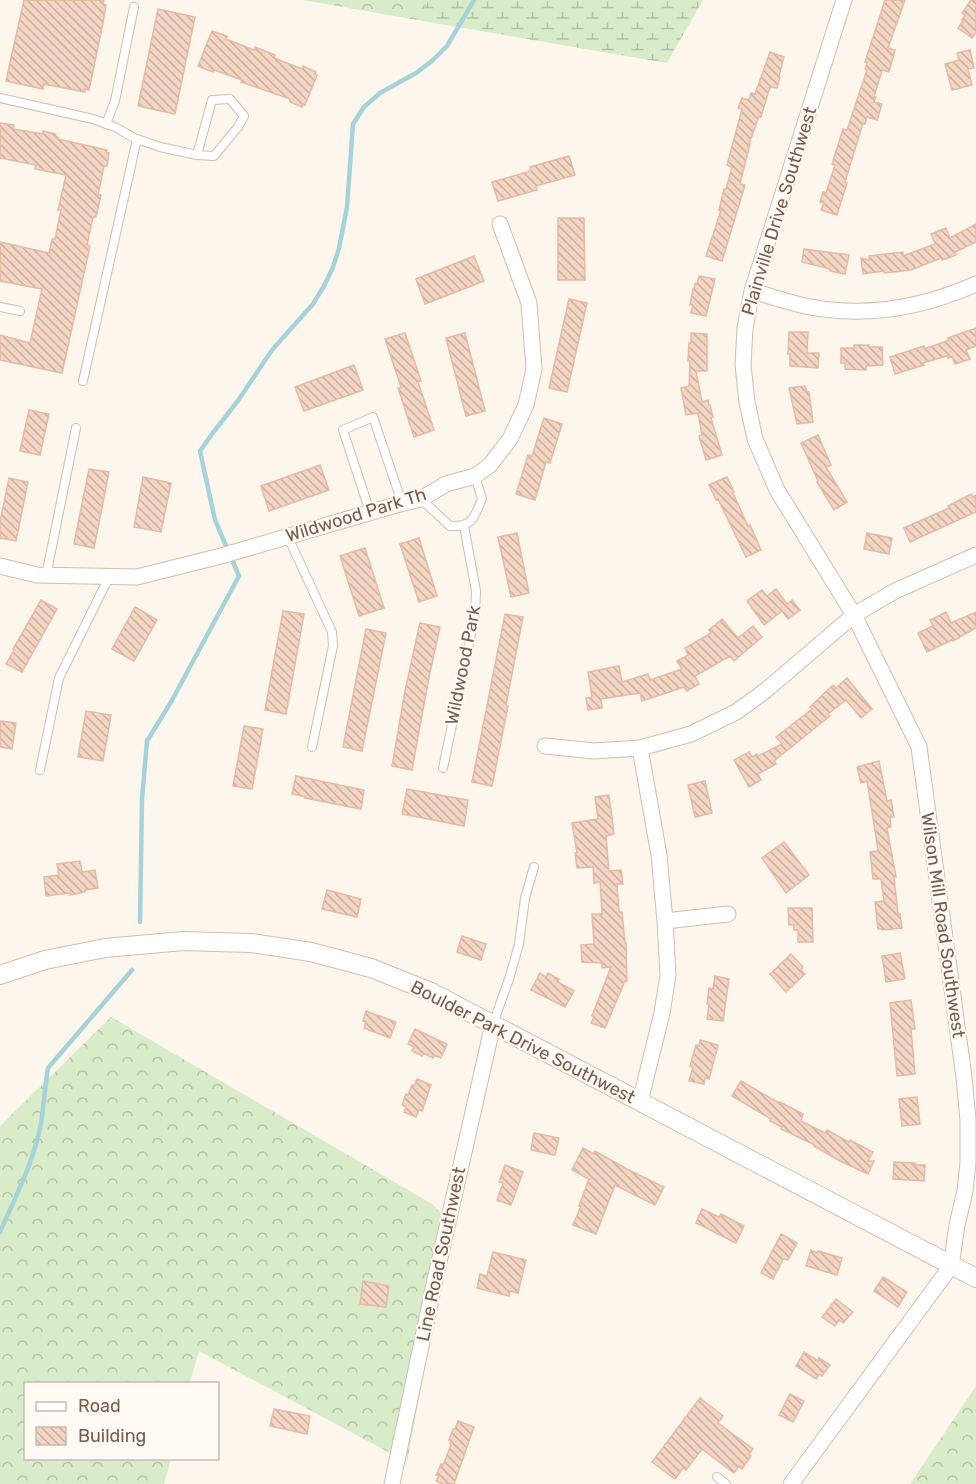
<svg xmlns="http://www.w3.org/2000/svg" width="976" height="1484" viewBox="0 0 976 1484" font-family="Rubik,sans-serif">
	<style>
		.forest { fill: url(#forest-crowns) }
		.wetland { fill: url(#wetland-marsh) }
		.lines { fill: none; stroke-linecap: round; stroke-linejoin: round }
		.stream { stroke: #a5d3da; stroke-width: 4.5 }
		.building { fill: url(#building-back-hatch); stroke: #e6bba3; stroke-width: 1.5 }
		.service-casing { stroke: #d1beb0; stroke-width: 10 }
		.minor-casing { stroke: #d1beb0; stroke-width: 17 }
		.tertiary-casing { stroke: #d1beb0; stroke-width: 20 }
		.service { stroke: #fff; stroke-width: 8 }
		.minor { stroke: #fff; stroke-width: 15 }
		.tertiary { stroke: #fff; stroke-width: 18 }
		.labels { text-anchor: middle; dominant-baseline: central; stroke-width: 4.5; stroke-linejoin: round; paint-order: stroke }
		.street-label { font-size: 18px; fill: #7a5c4d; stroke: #fffaf3 }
	</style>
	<defs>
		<pattern id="forest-crowns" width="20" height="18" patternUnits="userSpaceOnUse" patternTransform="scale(1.5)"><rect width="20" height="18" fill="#d8ecc9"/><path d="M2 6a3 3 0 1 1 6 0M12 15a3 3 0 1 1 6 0" fill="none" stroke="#b4c2a5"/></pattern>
		<pattern id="wetland-marsh" width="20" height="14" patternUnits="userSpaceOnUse" patternTransform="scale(1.5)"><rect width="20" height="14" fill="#d8ecc9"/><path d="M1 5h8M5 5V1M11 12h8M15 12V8" fill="none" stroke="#b4c2a5"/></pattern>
		<pattern id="building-back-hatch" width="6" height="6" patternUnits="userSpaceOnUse" patternTransform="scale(1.5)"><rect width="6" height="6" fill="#f3d5c3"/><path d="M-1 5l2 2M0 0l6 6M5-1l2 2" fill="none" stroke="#cab0a1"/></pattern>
	</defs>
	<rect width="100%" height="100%" fill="#fdf6ec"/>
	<path class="forest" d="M303 0H429L417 20Z
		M111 1017 432 1204 452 1224 407 1462 199 1351 190 1383 26 1384V1458L171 1459 164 1484H0V1126Z
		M976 1386V1484H910Z"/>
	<path class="wetland" d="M429 0H703L667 63 417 20Z"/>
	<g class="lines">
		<path class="stream" d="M140 922 142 799 147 741 171 702 239 576 215 520 200 451 212 434 237 402 272 350 313 304 324 286 333 267 339 248 347 207 353 124 364 107 380 93 416 73 432 61 447 46 474 0
			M0 1232C14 1200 31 1167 39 1133 44 1112 44 1090 48 1068L132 970"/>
	</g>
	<path class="building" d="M24 0H104L103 4 106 5 103 23 89 90 85 89V92L44 84 43 89 6 81Z
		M885 0H905L888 48 895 50 889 72 882 70 874 97H876L874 102 882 104 877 120 867 117 865 124 863 123 845 182 847 183 837 215 821 210 824 203 820 202 823 192 826 193 835 165 832 164 843 129 847 130 867 70 865 69 867 63 865 62Z
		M971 0H976V32L972 38 958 28 963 21 962 20 965 15 962 13Z
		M158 9 195 17 175 114 138 106Z
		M212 31 227 36 226 39 254 50 255 47 275 55 274 58 302 69 303 66 316 72 315 74 317 75 305 105 303 104 302 107 290 102V99L241 82 242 80 214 70 213 72 198 66Z
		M970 50 974 68 968 69 972 85 952 90 945 64 959 60 957 53Z
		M770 52 784 57 779 76 780 77 777 88 770 87 761 117 759 116 749 144H750L740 184 745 185 722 261 706 256 721 210H719L724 189H726L732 167 727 165 742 109 738 108 742 98 749 100 751 93 755 94Z
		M0 123 14 125 13 129 43 134V131L56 134 55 137H58V139L107 150 106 152 109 153 107 166H104L98 195H101L96 217H93L87 245 90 246 62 373 0 360V335L30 343 42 289 0 281V242L49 253 52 239H55L61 210H58L66 175 35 169 36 165 0 158Z
		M569 156 575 175 536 186 537 190 498 201 492 182 531 171 530 167Z
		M558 218H584L585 280H558Z
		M976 224V242L955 252 956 255 942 260 941 258 911 270 884 273V271L863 274 861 258 869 260V256L903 252V256L935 244 931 234 946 228 950 238Z
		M804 249 849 255 845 274 830 271V269L802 262Z
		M474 256 484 281 425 304 416 279Z
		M699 276 715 279 706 316 691 313 693 305H690L693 289H694L695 283 697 284Z
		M569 299 587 303 567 392 549 388Z
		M976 328V346L966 350 970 359 955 364 952 357 948 358 947 356 923 363 924 365 895 374 890 357 924 346 925 349 949 340 948 338Z
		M789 332H808L807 353H819L818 368 790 366V354H788Z
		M405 333 421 381 418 382 434 430 414 437 398 388 401 387 385 339Z
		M465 333 485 411 466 416 446 338Z
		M691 333 707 334V371H696L702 402 708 400 709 405H710L713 417 711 418 722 455 706 460 699 436 702 435 698 413 686 415 681 388 689 386 690 361H688L689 343H691Z
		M854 345H869V347H882L883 365 866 366V370L845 369V363H841V348H854Z
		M354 365 363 390 304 411 295 387Z
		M805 386 807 392H809L813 422 797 424 789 388Z
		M29 410 49 414 40 455 20 451Z
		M544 418 562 424 550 463 546 462 535 500 516 494 528 455 532 456Z
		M818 435 831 465 826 467 847 502 834 510 817 482 818 481 801 443Z
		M320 465 329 490 269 511 261 486Z
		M89 469 109 472 94 548 74 544Z
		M143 477 171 483 161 532 134 527Z
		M727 477 734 492 733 493 748 526 750 525 761 550 746 557 718 499 716 500 709 485Z
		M9 478 28 482 16 541 0 538V522Z
		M971 494 973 497 976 495V512L910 542 904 528 949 508 948 506Z
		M517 533 529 593 511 597 498 537Z
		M867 533 892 538 889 554 864 549Z
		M419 538 437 596 419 602 400 544Z
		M365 548 384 608 359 616 340 556Z
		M776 589 787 604 792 600 800 610 788 619 782 611 764 625 747 601 762 590 767 596Z
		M41 600 57 609 22 672 6 664 14 650 13 649Z
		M135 607 157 620 134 661 112 649Z
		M283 611 304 614 286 714 265 710Z
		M946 612 951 623 976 612V628L953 641 952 640 927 652 918 633 933 626 930 620Z
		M505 614 523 617 506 705 508 706 492 786 472 782Z
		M722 619 738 638 753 626 762 637 734 661 730 656 695 676 699 684 687 691 684 687 642 701 640 693 601 699 602 708 588 710 586 698 592 697 588 672 619 666 622 682 648 674 650 680 682 669 677 661 688 655 685 648 711 633 709 630Z
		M420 623 440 627 429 677 412 770 392 766 405 691Z
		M366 629 386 633 362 751 343 747Z
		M847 678 872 709 861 718 846 700 828 714 830 716 774 761 776 764 758 774 761 780 749 787 734 760 749 752 752 757 757 754 758 756 782 744 776 737 812 709 810 707 833 685 836 688Z
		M86 711 111 715 103 761 78 757Z
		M0 721 16 723 12 749 0 747Z
		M244 726 263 729 252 789 233 786Z
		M879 761 887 801 891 800 894 817H890L891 827 887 828 896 877H894L898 914H900L902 928 882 930 881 929H878L875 902 884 901 881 879H873L870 852 878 851 876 837 867 781 861 783 857 767Z
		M296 776 364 790 361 809 305 798 306 797 292 794Z
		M705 781 712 813 695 817 688 785Z
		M407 789 468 800 464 826 402 814Z
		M609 795 614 834 606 836 609 871 621 870 623 884H617L619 912H622L625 943H626L627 981H625L605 1028 591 1023 594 1017 592 1016 611 967 602 968V963L582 962 581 945 594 944 592 914H602L600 882 594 883 593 867 577 868 575 853H577L572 823 598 819 595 797Z
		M784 842 809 875 786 893 762 858Z
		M80 861 82 872 95 870 98 888 85 890V892L70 895V893L46 896 44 877 59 875 57 864Z
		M327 890 361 899 357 917 322 909Z
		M788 908H812L813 942H798V930H794V925H789Z
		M462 936 486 944 481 960 457 952Z
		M900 953 905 978 904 979 886 982 882 956Z
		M791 954 803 967 801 970 805 974 786 992 770 974Z
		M540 973 546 977 548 973 559 979 558 982 574 991 565 1007 531 990Z
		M715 976 729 979 723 1021 707 1019 709 1004H707L709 988 713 989Z
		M911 1000 915 1029H911L915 1074 897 1076 890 1003Z
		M366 1011 396 1022 390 1038 364 1028 366 1022 363 1021Z
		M415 1029 447 1044 441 1058 434 1055 433 1058 423 1053 422 1056 412 1051 414 1047 408 1044Z
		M700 1040 718 1045 709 1079 705 1078 704 1084 689 1081 693 1067 690 1066 696 1045 699 1046Z
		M417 1079 431 1085 422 1111 419 1110 416 1117 404 1112 406 1107 402 1105 406 1094 408 1095 412 1085 414 1086Z
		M741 1081 779 1103 780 1102 803 1114 801 1121 825 1133 827 1130 849 1142 850 1140 873 1152 868 1161H874L868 1174 840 1161 814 1146 815 1145 781 1129 782 1127 770 1121 771 1119 732 1096Z
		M917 1097 920 1124 902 1126 899 1099Z
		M534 1133 559 1138 555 1155 531 1150Z
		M583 1148 594 1154 595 1151 627 1169 664 1187 655 1205 615 1185 596 1234 573 1225 581 1206H579L589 1179 572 1170Z
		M894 1162 915 1163V1165H925L924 1181 893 1179Z
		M505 1165 523 1172 511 1205 497 1200 503 1183 499 1182Z
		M702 1209 719 1217 721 1214 744 1226 736 1243 696 1223Z
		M781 1234 797 1243 788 1260 783 1259 773 1279 761 1273Z
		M811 1250 817 1253 818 1251 842 1258 837 1275 806 1266Z
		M493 1252 526 1260 518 1293 510 1291 509 1296 477 1288 480 1274 487 1276Z
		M883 1277 907 1292 898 1307 874 1291Z
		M363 1281 389 1286 386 1307 360 1304Z
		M836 1299 853 1312 843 1323 839 1320 835 1326 822 1317Z
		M804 1352 818 1361 819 1358 830 1365 822 1376 819 1374 816 1379 796 1366Z
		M790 1394 804 1401 793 1422 779 1415Z
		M700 1398 723 1416 718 1423 753 1449 749 1454 751 1456 742 1469 739 1466 734 1473 702 1449 686 1470 683 1468 675 1479 652 1462Z
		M274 1409 310 1416 307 1434 270 1426Z
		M458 1421 474 1427 454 1484H443L436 1481 439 1476 436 1475 441 1464 443 1465 451 1445 450 1444 451 1440H449L453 1429H455Z"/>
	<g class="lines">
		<defs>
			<path id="service" d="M0 98 93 119 115 127 134 138 160 147 197 155 214 156 238 127 244 116 230 99 212 100 197 155
				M106 124 115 101 134 7
				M0 307 20 311
				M83 381 137 139
				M421 499 450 526C473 527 474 518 482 499L475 476
				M370 512 343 430 373 417 402 503
				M288 537 332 632 333 646 312 747
				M46 576 76 428
				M443 768 475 615 476 591 464 526
				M40 770 59 678 109 577
				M493 1024 510 976 519 944 525 898 534 867
				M717 1477 726 1484"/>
			<path id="minor" d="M752 291C770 296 787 302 805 306 863 318 922 308 976 284
				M0 566 37 575 137 577 221 556 396 505 421 499 446 484 475 476 490 465 510 439 526 405 534 369 529 303 500 224
				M545 746 594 751 640 748 691 734 736 712 765 691 854 615 895 591 976 555
				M665 921 728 914
				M640 1102 662 1013 668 975 665 921 659 855 640 748
				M392 1484 435 1280 493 1024
				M791 1484 951 1266 957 1225 965 1191 968 1163V1120L964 1077 919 747 854 615 777 490 755 439 747 402 743 365 745 328 752 291 844 0"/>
			<path id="tertiary" d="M0 975 45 960 105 948 183 941 251 943 311 952 371 968 431 992 976 1278"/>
		</defs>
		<use href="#service" class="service-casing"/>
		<use href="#minor" class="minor-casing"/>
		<use href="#tertiary" class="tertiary-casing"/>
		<use href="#service" class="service"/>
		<use href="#minor" class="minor"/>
		<use href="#tertiary" class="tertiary"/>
	</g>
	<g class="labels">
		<g class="street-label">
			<text transform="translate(779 211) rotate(-73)">Plainville Drive Southwest</text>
			<text transform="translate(356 515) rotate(-17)">Wildwood Park Th</text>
			<text transform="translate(463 665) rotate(-79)">Wildwood Park</text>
			<text transform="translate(943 925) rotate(82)">Wilson Mill Road Southwest</text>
			<text transform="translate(523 1042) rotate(27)">Boulder Park Drive Southwest</text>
			<text transform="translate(441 1254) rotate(-78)">Line Road Southwest</text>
		</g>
	</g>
	<rect x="24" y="1382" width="195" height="78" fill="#fffaf3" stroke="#cabbb1" stroke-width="1.5"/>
	<rect x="36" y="1402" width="30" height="9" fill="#ffffff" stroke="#cabbb1" stroke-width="1.5"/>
	<text x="78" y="1412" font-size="18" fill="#7a5c4d">Road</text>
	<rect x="36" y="1427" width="30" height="18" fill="url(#building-back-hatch)" stroke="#cabbb1" stroke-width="1.5"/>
	<text x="78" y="1442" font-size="18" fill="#7a5c4d">Building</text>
</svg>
